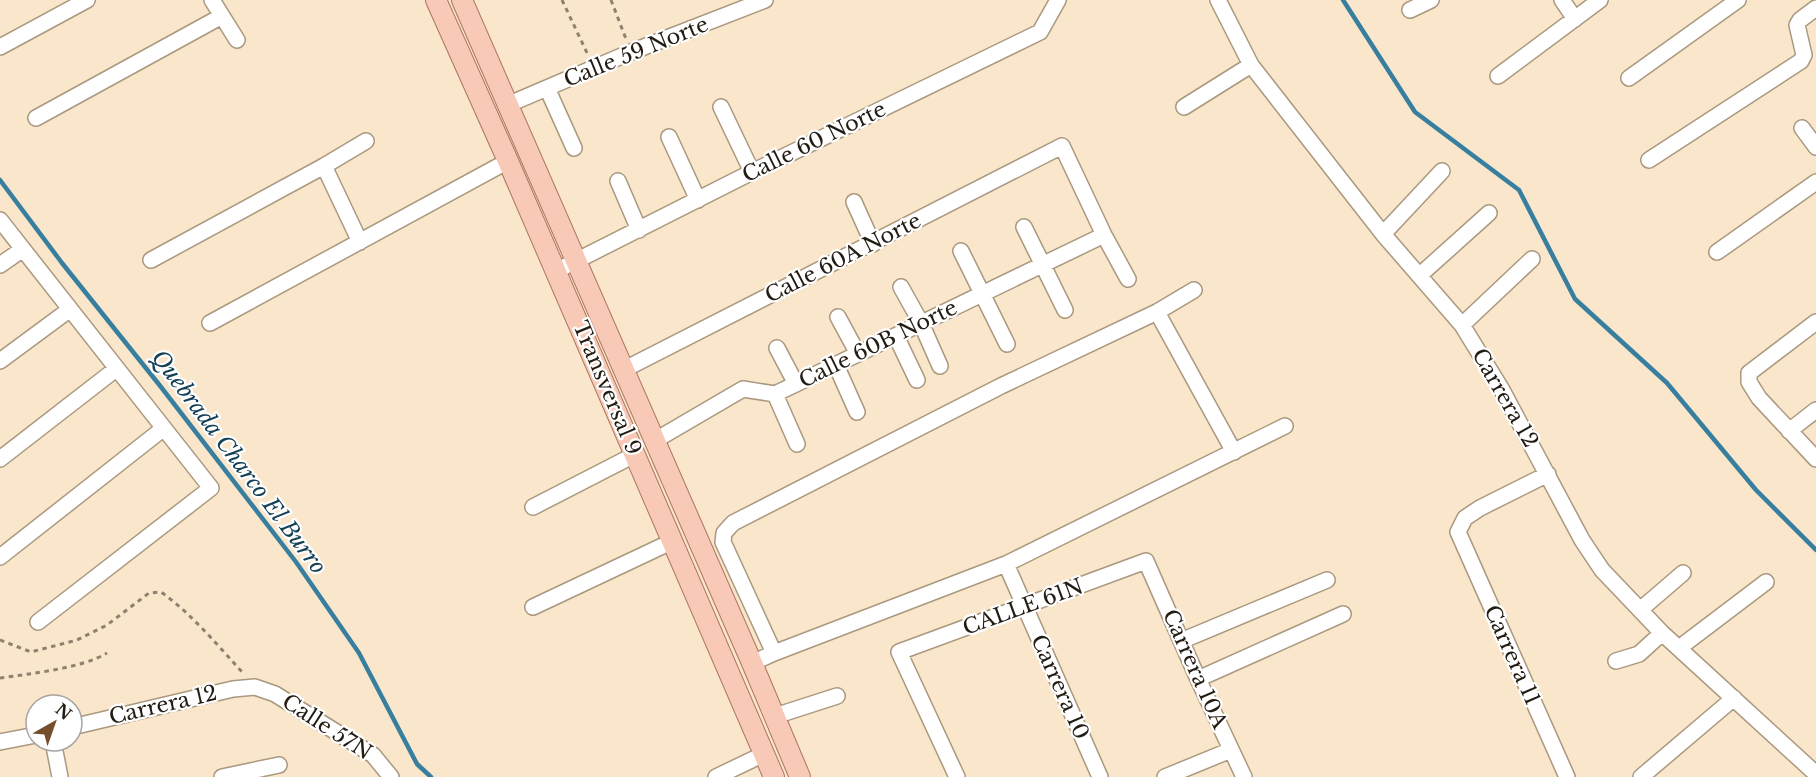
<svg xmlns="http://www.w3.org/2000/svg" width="1816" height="777" viewBox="0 0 1816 777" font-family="'Libre Baskerville',serif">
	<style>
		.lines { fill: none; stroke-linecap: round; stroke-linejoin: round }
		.stream { stroke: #387f9f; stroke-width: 4.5 }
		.minor-casing { stroke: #aa987f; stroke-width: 18 }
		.major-casing { stroke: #aa755e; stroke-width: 22 }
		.path { stroke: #8e816f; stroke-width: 3; stroke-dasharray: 4.5 4.5; stroke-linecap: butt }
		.minor { stroke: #fff; stroke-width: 15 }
		.major { stroke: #f8c9b7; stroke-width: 20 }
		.labels { text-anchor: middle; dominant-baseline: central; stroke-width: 4.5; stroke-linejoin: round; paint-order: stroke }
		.street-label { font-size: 21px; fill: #231c13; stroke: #fff }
		.water-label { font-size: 22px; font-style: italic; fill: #144055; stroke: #fff }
	</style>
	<rect width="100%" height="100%" fill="#f9e6cb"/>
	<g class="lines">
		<path class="stream" d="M1343 0 1415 112 1519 190 1575 299 1667 383 1756 490 1816 550
			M0 180 62 263 161 387 296 562 359 653 417 764 431 777"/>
		<defs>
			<path id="minor" d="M212 0 237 40
				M1218 0 1251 65 1383 234 1462 325 1502 390 1582 540 1602 570 1662 633 1816 774
				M1562 0 1575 19
				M1410 10 1431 0
				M0 47 87 0
				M1498 76 1600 0
				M1629 78 1738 0
				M547 88 574 148
				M507 105 631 52 765 0
				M721 107 752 172
				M1184 107 1251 65
				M36 118 222 16
				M1802 128 1816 147
				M669 137 698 200
				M1649 160 1801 61 1804 55 1797 25 1800 20 1816 8
				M324 166 360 242
				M618 181 639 230
				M854 202 873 244
				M0 220 211 488 38 622
				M1024 227 1065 310
				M1383 234 1442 171
				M961 251 1007 344
				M1717 252 1816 182
				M151 260 324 166 366 141
				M0 265 23 249
				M556 271 752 172 1040 32 1058 0
				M1420 275 1489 213
				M901 287 921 323 940 366
				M1157 312 1234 452
				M838 317 858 354
				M1816 322 1749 373V382L1759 398 1816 459
				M210 323 508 161
				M1462 325 1532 259
				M896 336 917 380
				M777 348 796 384
				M0 361 69 310
				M836 365 857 412
				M623 370 1062 146 1104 235 1128 279
				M775 394 797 444
				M1789 431 1816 410
				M654 441 743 389 775 394 1104 235
				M0 459 116 369
				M1548 474 1480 508 1465 518 1458 532 1567 777
				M533 507 636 454
				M0 557 164 428
				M1006 564 1100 777
				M533 607 673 541
				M1640 610 1683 573
				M1181 641 1327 580
				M1679 648 1766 582
				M774 653 723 542 724 533 733 523 1001 386 1157 312 1194 290
				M1616 661 1639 654 1662 633
				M752 663 774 653 1006 564 1285 426
				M1198 679 1343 614
				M775 716 837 696
				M72 727 233 689 255 687 275 694 373 755 391 777
				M53 741 60 777
				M0 742 36 735
				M222 777 279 765
				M716 777 764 754
				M957 777 899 652 1146 561 1198 679 1244 777
				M1165 777 1231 750
				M1641 777 1734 698"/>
			<path id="major" d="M436 0 508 161 774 777
				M462 0 752 663 800 777"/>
		</defs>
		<use href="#minor" class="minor-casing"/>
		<use href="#major" class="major-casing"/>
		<path class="path" d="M562 0 588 55
			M611 0 626 39
			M0 640 31 652 77 640 107 625 149 593 161 592C192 614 218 646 244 674
			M0 678C29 674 83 668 107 653"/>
		<use href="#minor" class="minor"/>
		<use href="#major" class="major"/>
	</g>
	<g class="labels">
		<g class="street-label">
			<text transform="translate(636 52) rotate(-22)">Calle 59 Norte</text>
			<text transform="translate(814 142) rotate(-26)">Calle 60 Norte</text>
			<text transform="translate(843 258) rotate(-27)">Calle 60A Norte</text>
			<text transform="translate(878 344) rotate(-26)">Calle 60B Norte</text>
			<text transform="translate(607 388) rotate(67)">Transversal 9</text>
			<text transform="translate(1505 398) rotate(60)">Carrera 12</text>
			<text transform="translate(1023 607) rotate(-20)">CALLE 61N</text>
			<text transform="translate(1512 655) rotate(66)">Carrera 11</text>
			<text transform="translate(1195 669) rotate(66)">Carrera 10A</text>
			<text transform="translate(1060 687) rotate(66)">Carrera 10</text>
			<text transform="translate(163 705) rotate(-13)">Carrera 12</text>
			<text transform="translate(327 727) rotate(33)">Calle 57N</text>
		</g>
		<g class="water-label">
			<text transform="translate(239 462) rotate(53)">Quebrada Charco El Burro</text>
		</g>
	</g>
	<g transform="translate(54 723) rotate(40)"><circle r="28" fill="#ffffff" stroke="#a7a4a1" stroke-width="1.5"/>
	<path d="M0-4.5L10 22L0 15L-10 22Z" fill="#754e2b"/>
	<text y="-9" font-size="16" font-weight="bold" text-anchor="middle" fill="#231c13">N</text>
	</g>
</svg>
